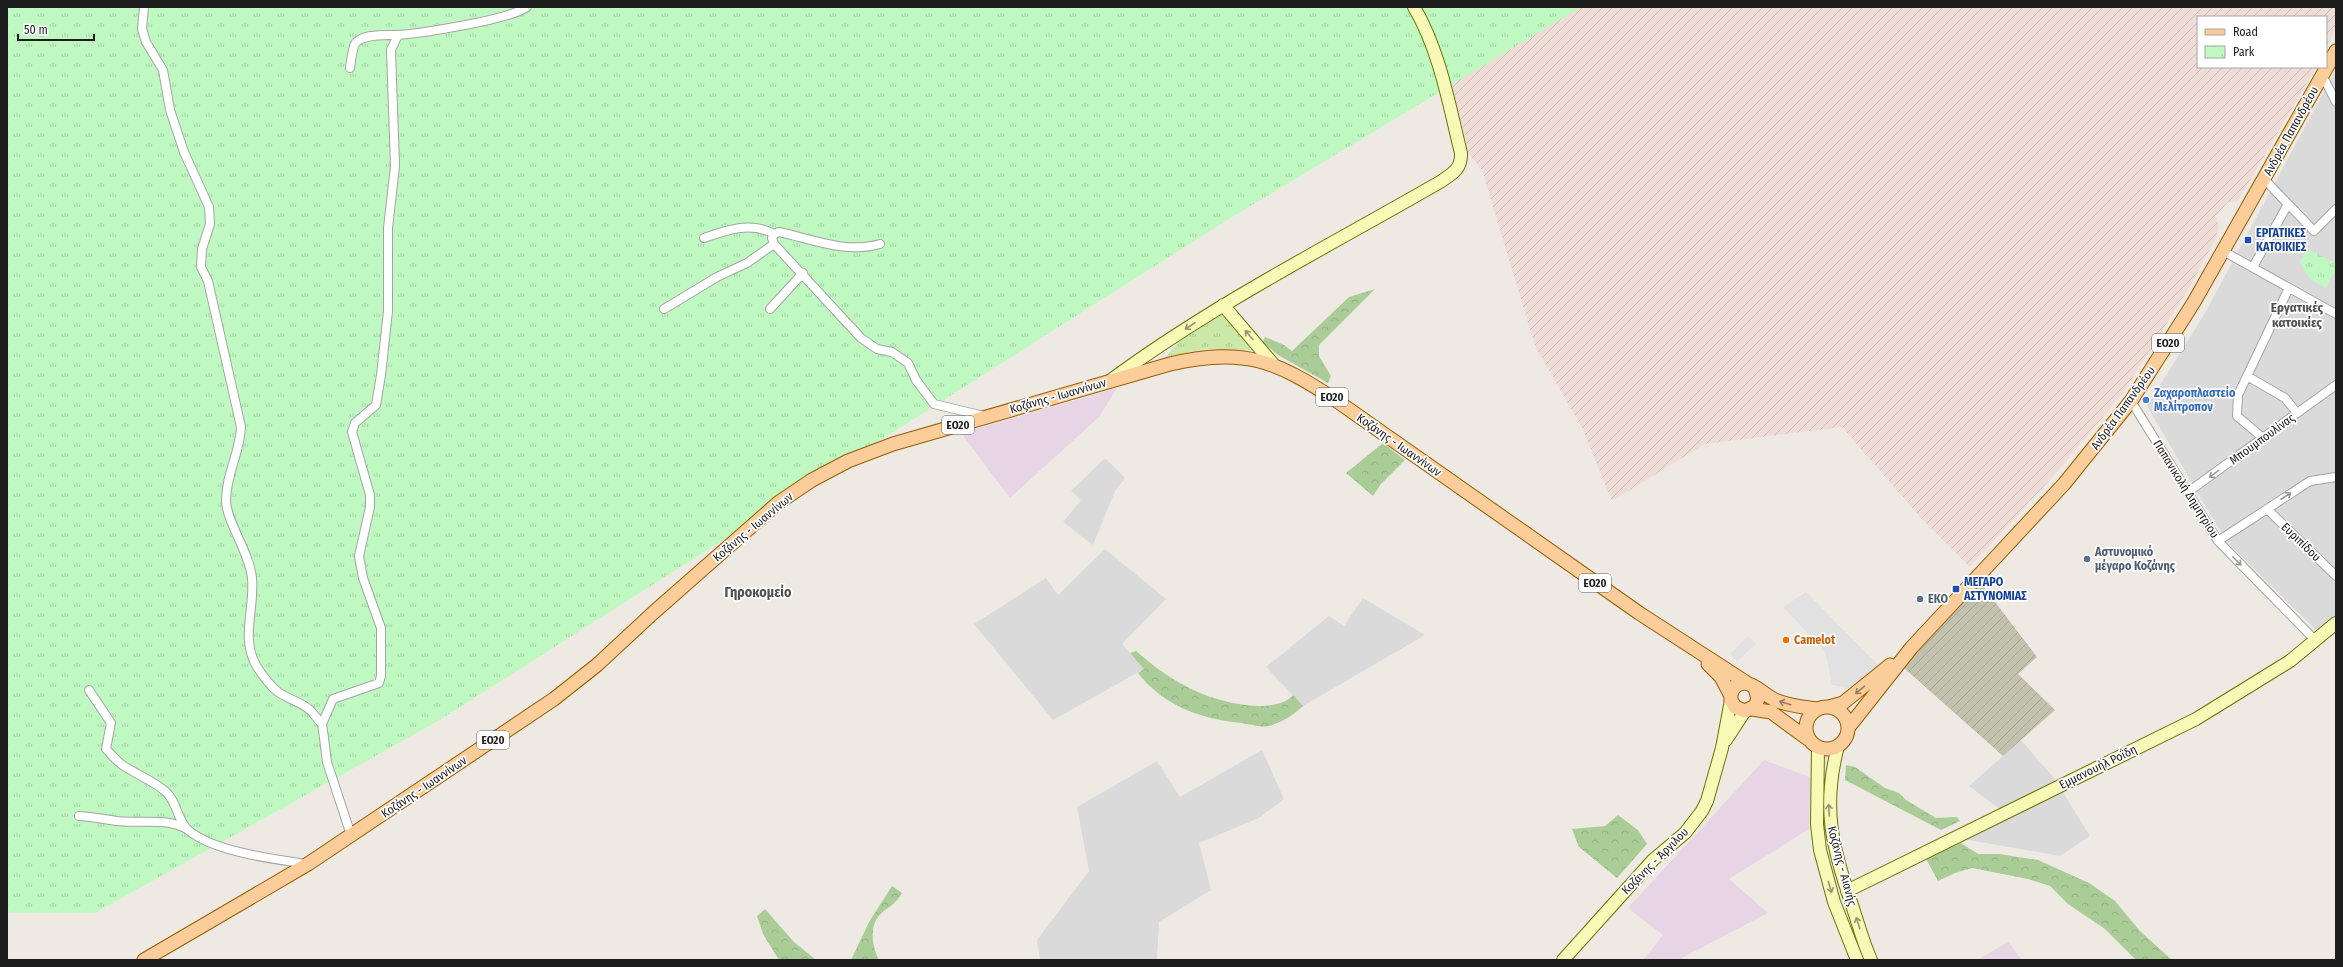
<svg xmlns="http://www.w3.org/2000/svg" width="2343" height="967" viewBox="0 0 2343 967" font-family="'Fira Sans Condensed',sans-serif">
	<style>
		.residential { fill: #dbdada }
		.industrial { fill: #e7d5e5 }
		.military { fill: url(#military-furrows) }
		.construction { fill: url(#construction-furrows) }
		.grass { fill: url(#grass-tufts) }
		.forest { fill: url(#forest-crowns) }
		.park { fill: url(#park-tufts) }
		.parking { fill: #e1e1e1 }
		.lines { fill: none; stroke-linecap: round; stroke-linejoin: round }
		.street-casing { stroke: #a4a4a4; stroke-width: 10 }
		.secondary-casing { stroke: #6c7206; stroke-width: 14 }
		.primary-casing { stroke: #945d01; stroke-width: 15 }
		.street { stroke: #fff; stroke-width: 8 }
		.secondary { stroke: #f8f9b6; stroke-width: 12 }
		.primary { stroke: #fbcd9b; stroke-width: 13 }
		.oneway { stroke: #959671 }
		.oneway2 { stroke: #999 }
		.oneway3 { stroke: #977e62 }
		.transit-dot { fill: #1a4fb4; stroke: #fff; stroke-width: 1.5 }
		.shop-dot { fill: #3f7fe0; stroke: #fff; stroke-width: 1.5 }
		.service-dot { fill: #5c6f8a; stroke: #fff; stroke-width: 1.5 }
		.food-dot { fill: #e8710a; stroke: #fff; stroke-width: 1.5 }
		.labels { text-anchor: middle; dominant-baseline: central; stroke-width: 3.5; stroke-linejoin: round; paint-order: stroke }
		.shield { fill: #fff; stroke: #616161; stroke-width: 1 }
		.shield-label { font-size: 11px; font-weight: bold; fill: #1d1d1d }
		.street-label { font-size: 12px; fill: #1d1d1d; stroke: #fff }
		.transit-label { font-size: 12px; font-weight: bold; fill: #164399; stroke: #fff; text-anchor: start }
		.shop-label { font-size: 12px; font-weight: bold; fill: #366cbe; stroke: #fff; text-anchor: start }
		.service-label { font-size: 12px; font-weight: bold; fill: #4e5e75; stroke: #fff; text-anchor: start }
		.food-label { font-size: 12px; font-weight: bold; fill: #c56008; stroke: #fff; text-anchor: start }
		.neighbourhood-label { font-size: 13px; font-weight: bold; fill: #505050; stroke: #fff }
		.quarter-label { font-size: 14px; font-weight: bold; fill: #505050; stroke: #fff }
	</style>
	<defs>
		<pattern id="military-furrows" width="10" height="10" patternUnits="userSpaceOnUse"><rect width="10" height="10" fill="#f0dcd6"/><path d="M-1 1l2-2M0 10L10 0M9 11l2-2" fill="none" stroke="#cdbcb7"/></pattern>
		<pattern id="construction-furrows" width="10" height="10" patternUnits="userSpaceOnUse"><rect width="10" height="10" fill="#c2c1ae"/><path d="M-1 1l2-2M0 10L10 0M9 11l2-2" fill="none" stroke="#a6a595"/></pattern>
		<pattern id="grass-tufts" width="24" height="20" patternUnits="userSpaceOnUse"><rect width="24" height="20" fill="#cbe8a8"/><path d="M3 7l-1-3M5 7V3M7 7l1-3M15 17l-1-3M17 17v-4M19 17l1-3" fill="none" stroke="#aec790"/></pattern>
		<pattern id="forest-crowns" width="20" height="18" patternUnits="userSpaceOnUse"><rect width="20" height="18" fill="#aacd98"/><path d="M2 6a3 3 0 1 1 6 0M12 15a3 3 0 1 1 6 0" fill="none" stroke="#92b083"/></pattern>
		<pattern id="park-tufts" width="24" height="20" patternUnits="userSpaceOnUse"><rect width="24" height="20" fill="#bff9c1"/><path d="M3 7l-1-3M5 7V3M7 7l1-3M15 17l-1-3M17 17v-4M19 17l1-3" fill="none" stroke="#a4d5a5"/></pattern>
	</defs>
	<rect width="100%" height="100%" fill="#eeeae3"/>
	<path class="residential" d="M2336 69V617L2319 633 2231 546 2216 524 2147 406 2205 313Z
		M1105 458 1125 478 1115 491 1093 545 1063 522 1081 500 1071 491Z
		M1105 549 1166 599 1122 644 1144 669 1053 720 974 624 1046 578 1058 595Z
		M1363 598 1425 635 1303 706 1266 667 1329 616 1344 626Z
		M2021 740 2054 778 2090 836 2060 856 1963 839 2009 816 1969 786Z
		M1262 750 1284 799 1259 818 1199 843 1211 890 1159 922 1157 960H1040L1037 940 1089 871 1077 807 1157 761 1180 797Z"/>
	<path class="industrial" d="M1117 388 1099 417 1010 498 961 433Z
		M1764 760 1810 777 1809 829 1729 879 1768 913 1678 960H1643L1663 935 1628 908Z
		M2008 942 2022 960H1977Z"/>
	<path class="military" d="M1422 7H2336V28L2326 48V17H2198V67H2316L2238 201 2228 202 2216 216 2219 227 2216 238 2191 285 2123 393 2057 472 1970 567 1922 519 1842 427 1705 444 1612 501 1582 428 1535 346 1482 170 1469 154 1450 77Z"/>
	<path class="construction" d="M1979 581 2037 657 2018 674 2055 710 2003 756 1904 668Z"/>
	<path class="grass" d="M1221 311 1255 350 1206 349 1166 357 1188 330Z"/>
	<path class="forest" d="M1375 289 1319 345V356L1331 376 1328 383 1278 355 1263 342 1265 337 1284 345 1292 351 1349 297Z
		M1383 443 1405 460 1381 484 1373 496 1346 473Z
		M1136 651C1172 683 1211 704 1259 706 1270 706 1286 704 1293 695L1303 706C1293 715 1283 722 1269 726 1261 728 1250 724 1242 723 1200 719 1164 706 1138 673L1144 669 1130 653Z
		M1846 765 1855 767 1885 788 1899 793 1906 800 1936 818 1957 817 1960 821 1941 830 1845 780Z
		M1618 815 1638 830 1647 844 1617 878 1579 847 1572 829 1605 826Z
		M1961 843 1978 854H1999L2038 860 2089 883 2115 901 2140 931 2172 960H2136L2105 929 2068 904 2050 886 2028 879 1972 868 1955 873 1938 881 1926 859Z
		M892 886 902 893C895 906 886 907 878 917 869 929 873 949 879 960H851L869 922Z
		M765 909 794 942 816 960H779L763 934 757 916Z"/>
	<path class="park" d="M7 7H1581L1224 222 438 721 95 913H7Z
		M2307 249 2336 263V269L2326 288 2310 279 2300 262Z"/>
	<path class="parking" d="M1806 592 1878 665 1850 688 1832 685 1825 651 1783 607Z
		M1748 636 1756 644 1737 661 1730 654Z"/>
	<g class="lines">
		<defs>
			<path id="street" d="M144 7 142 29 146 42 163 70 170 110 184 152 209 207 210 224 202 249 201 267 208 281 241 427C240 453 226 474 226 501 227 523 249 551 252 578 255 609 240 639 257 667 263 676 270 686 278 692 288 699 301 702 310 710 314 714 318 720 322 724
				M350 68C351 61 352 53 354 46 359 33 387 35 398 35
				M2322 75 2336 102
				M2264 179 2314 231 2336 209
				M774 234 772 238 774 244 861 338 877 349 892 352 908 363 916 380 934 404 984 416
				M704 238C727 230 751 221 774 234L779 232C812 239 846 254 880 244
				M2223 251 2336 314
				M2253 267 2288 204
				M664 309 717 277 747 263 774 244
				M770 309 803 273
				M2247 376 2285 398 2297 413
				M2131 401 2218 541 2316 641
				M2263 438 2237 416 2238 395 2289 288
				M2188 492 2336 385
				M2267 509 2336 576
				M2218 541 2310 481 2336 477
				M89 690 111 723 106 749C111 754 116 760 121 764 135 774 152 780 165 791 177 801 177 820 188 830 214 852 274 859 307 864
				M79 816C94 817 103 819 116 821 140 824 165 817 187 829
				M351 835 327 762 324 738 322 724 333 699 379 683 381 676V628L363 578 359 556 370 507V495L352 432 355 423 376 405 381 375 388 311V228L395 166 391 50 398 35C423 33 508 20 527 7"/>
			<path id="secondary" d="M1223 305 1274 365
				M1111 380C1214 304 1329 246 1440 182 1452 174 1462 169 1461 153 1449 105 1440 51 1414 7
				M1726 740 1745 711
				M1838 746C1822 807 1832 847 1852 905 1858 923 1863 942 1871 960
				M1818 748 1817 824 1820 850 1834 902 1857 960
				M1847 891 2196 719 2290 661 2336 623
				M1563 960 1653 860 1685 833 1702 811 1707 801 1722 748 1731 700"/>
			<path id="primary" d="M1708 664 1721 677 1731 696
				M1755 688 1758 699 1755 706 1745 711 1735 707 1731 700C1730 691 1735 683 1745 683 1755 684 1766 696 1775 700 1789 706 1803 707 1818 709
				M1806 728a21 21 0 1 1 42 0a21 21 0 1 1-42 0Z
				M1829 707 1843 703 1890 665
				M1752 709 1771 712 1808 739
				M1848 728 1912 647 2064 484 2131 401 2194 302 2336 51
				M144 960 308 864 554 699 597 665 653 613 778 503 812 480 848 461 893 444 1170 364C1243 347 1276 360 1337 401L1639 613 1747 683"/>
		</defs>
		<use href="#street" class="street-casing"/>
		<use href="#secondary" class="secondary-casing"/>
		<use href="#primary" class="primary-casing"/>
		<use href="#street" class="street"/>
		<use href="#secondary" class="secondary"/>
		<use href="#primary" class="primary"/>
	</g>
	<defs><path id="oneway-shaft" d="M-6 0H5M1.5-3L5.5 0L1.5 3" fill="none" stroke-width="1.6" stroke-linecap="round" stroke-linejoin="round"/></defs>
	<g class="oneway">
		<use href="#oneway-shaft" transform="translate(1190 326) rotate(147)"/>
		<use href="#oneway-shaft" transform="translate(1249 335) rotate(-130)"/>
		<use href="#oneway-shaft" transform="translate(1829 810) rotate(-93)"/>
		<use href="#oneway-shaft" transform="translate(1830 887) rotate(73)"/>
		<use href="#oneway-shaft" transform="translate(1858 923) rotate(-108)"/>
	</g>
	<g class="oneway2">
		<use href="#oneway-shaft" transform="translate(2214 474) rotate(144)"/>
		<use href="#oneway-shaft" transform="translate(2286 496) rotate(-33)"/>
		<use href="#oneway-shaft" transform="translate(2237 561) rotate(45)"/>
	</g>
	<g class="oneway3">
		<use href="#oneway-shaft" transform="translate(1860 690) rotate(140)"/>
		<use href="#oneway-shaft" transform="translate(1785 703) rotate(-163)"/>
	</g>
	<g class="transit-dot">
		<rect x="2244" y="236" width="8" height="8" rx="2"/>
		<rect x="1952" y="585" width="8" height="8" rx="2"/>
	</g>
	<circle class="shop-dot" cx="2146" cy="400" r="4"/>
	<g class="service-dot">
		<circle cx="2087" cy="559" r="4"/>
		<circle cx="1920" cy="599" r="4"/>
	</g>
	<circle class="food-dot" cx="1786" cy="640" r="4"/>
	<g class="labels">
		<g class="shield">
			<rect x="2152" y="334" width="32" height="18" rx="3"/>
			<rect x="1316" y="388" width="32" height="18" rx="3"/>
			<rect x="942" y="416" width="32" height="18" rx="3"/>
			<rect x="1579" y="574" width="32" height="18" rx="3"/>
			<rect x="477" y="731" width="32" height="18" rx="3"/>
		</g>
		<g class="shield-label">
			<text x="2168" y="343">ΕΟ20</text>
			<text x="1332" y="397">ΕΟ20</text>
			<text x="958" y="425">ΕΟ20</text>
			<text x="1595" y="583">ΕΟ20</text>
			<text x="493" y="740">ΕΟ20</text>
		</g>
		<g class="street-label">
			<text transform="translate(2291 131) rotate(-61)">Ανδρέα Παπανδρέου</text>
			<text transform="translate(1058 396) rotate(-16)">Κοζάνης - Ιωαννίνων</text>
			<text transform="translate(2123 408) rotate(-54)">Ανδρέα Παπανδρέου</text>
			<text transform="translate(2262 439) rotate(-36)">Μπουμπουλίνας</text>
			<text transform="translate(1399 445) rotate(35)">Κοζάνης - Ιωαννίνων</text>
			<text transform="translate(2186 489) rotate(58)">Παπανικολή Δημητρίου</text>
			<text transform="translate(753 527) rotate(-40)">Κοζάνης - Ιωαννίνων</text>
			<text transform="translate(2301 542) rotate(44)">Ευριπίδου</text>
			<text transform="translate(2098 767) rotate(-26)">Εμμανουήλ Ροΐδη</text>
			<text transform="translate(424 787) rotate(-34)">Κοζάνης - Ιωαννίνων</text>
			<text transform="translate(1655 861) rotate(-45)">Κοζάνης - Άργιλου</text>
			<text transform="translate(1842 866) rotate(75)">Κοζάνης - Αιανής</text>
		</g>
		<g class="transit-label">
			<text x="2256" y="233">ΕΡΓΑΤΙΚΕΣ<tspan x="2256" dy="14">ΚΑΤΟΙΚΙΕΣ</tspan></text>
			<text x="1964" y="582">ΜΕΓΑΡΟ<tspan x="1964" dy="14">ΑΣΤΥΝΟΜΙΑΣ</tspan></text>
		</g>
		<g class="shop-label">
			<text x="2154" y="393">Ζαχαροπλαστείο<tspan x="2154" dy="14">Μελίτροπον</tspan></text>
		</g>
		<g class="service-label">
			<text x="2095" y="552">Αστυνομικό<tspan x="2095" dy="14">μέγαρο Κοζάνης</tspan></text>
			<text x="1928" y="599">EKO</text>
		</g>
		<g class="food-label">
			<text x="1794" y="640">Camelot</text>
		</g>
		<g class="neighbourhood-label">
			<text x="2297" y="307">Εργατικές<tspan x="2297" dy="15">κατοικίες</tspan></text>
		</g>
		<g class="quarter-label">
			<text x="758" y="592">Γηροκομείο</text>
		</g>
	</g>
	<rect width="2343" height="967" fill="none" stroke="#1d1d1d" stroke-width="16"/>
	<rect x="2197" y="16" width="130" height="52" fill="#ffffff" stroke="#a5a5a5"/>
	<rect x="2205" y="29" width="20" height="6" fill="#fbcd9b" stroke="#a5a5a5"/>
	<text x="2233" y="36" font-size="12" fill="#1d1d1d">Road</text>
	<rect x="2205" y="46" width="20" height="12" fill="url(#park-tufts)" stroke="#a5a5a5"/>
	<text x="2233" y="56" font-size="12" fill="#1d1d1d">Park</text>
	<path d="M18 34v6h76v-6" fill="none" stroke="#1d1d1d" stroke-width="2"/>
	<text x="24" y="34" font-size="12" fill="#1d1d1d" stroke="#ffffff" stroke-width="3" paint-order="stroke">50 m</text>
</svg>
